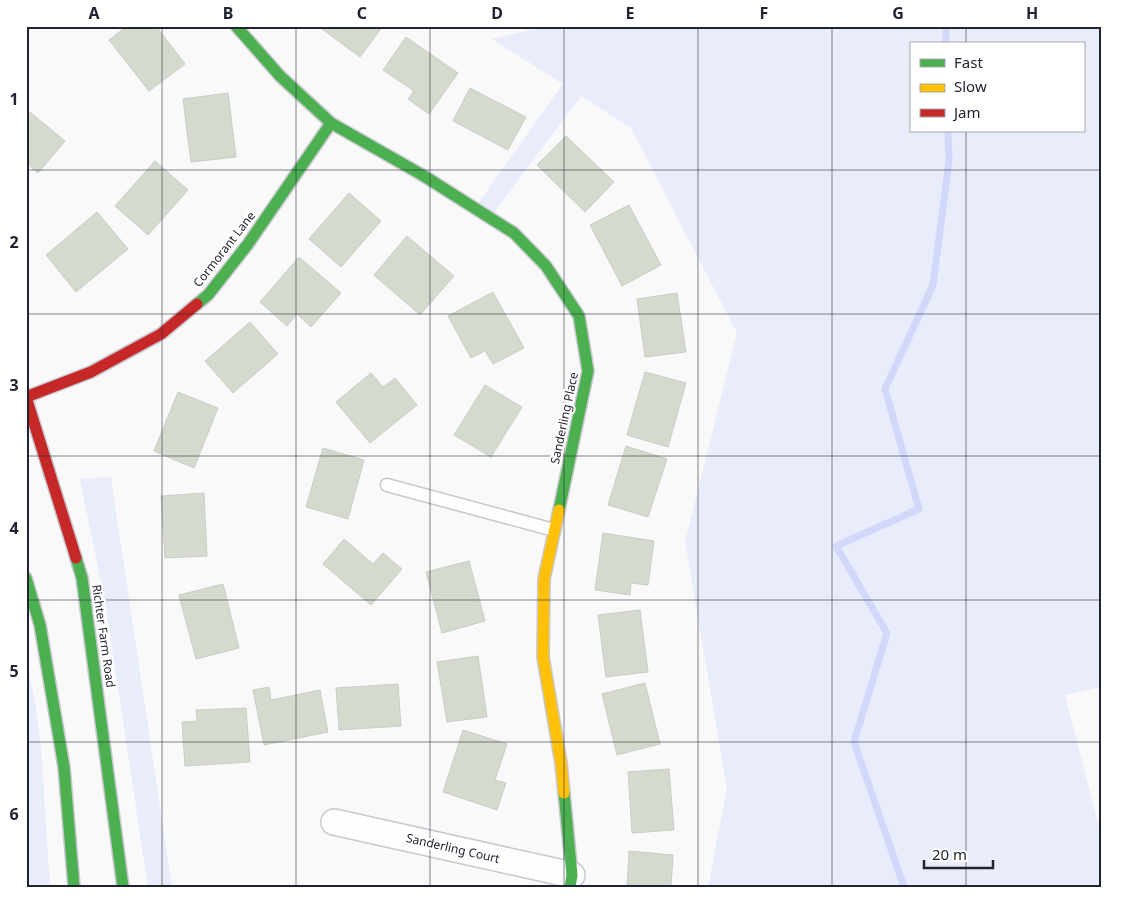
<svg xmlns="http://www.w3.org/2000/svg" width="1127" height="913" viewBox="0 0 1127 913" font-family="'Noto Sans',sans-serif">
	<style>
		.green { fill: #e9ecfb; fill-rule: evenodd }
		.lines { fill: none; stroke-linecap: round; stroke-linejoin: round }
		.stream { stroke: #d2d8fa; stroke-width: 7 }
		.building { fill: #d5dacf; stroke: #cacdc6 }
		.lane-casing { stroke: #c8c9d0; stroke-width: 15 }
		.street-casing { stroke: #c8c9d0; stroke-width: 28 }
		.fast-casing { stroke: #c8c9d0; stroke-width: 14 }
		.slow-casing { stroke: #c8c9d0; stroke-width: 14 }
		.jam-casing { stroke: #c8c9d0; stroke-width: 14 }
		.lane { stroke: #fefefe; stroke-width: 12 }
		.street { stroke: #fefefe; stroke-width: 25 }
		.fast { stroke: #4caf50; stroke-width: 11 }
		.slow { stroke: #ffc107; stroke-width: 11 }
		.jam { stroke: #c62828; stroke-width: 11 }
		.grid { fill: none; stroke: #212330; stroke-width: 1; stroke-opacity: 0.55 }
		.labels { text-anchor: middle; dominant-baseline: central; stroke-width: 4.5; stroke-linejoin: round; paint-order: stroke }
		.street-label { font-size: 12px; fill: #212330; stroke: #fff }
		.neatline { fill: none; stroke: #212330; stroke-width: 2 }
		.grid-label { font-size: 16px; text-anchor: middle; font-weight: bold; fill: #212330 }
	</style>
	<rect width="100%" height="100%" fill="#f9f9f9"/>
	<path class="green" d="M547 26H1101V687L1065 695 1101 835V887H708L727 789 685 542 737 333 631 128 581 96 490 218 474 209 563 84 492 39ZM911 44H1083V131H911Z
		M111 477V478L172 887H148L105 602 80 479Z
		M26 659 35 701 41 747 50 887H26Z"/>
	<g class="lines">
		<path class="stream" d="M946 26V44
			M904 887 854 742 887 633 836 546 919 509 885 389 933 285 949 161 948 131"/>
	</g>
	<path class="building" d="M127 26H156L185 64 149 91 109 40Z
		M318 26H383L360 57Z
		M406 37 458 73 429 114 408 99 414 91 383 70Z
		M470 88 526 117 508 150 453 121Z
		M228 93 236 157 191 162 183 99Z
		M26 109 65 141 38 173 26 163Z
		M566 136 614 182 585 212 537 165Z
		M155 161 188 190 148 235 115 206Z
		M349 193 381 221 341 267 309 239Z
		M629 205 661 265 622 286 590 225Z
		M97 212 128 249 76 292 46 255Z
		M407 236 454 276 420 315 374 275Z
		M299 257 341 293 311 327 297 314 287 326 260 302Z
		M493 292 524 348 493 364 485 351 471 358 448 316Z
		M677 293 686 352 645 357 637 299Z
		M250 322 278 354 233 393 205 361Z
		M645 372 686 383 668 447 627 435Z
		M371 373 383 387 395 378 417 405 370 443 336 402Z
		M485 385 522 407 491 457 454 435Z
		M178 392 218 408 194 468 154 451Z
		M626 446 667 459 648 517 608 505Z
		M323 448 364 460 348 519 306 507Z
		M204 493 207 556 165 558 161 496Z
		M603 533 654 541 648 585 631 583 630 595 595 590Z
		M344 539 373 564 383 553 402 569 371 605 323 564Z
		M469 561 485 621 442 633 426 572Z
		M223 584 239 648 196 659 179 595Z
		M640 610 648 672 606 677 598 615Z
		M478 656 487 717 447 722 437 662Z
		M645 683 660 744 617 755 602 694Z
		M398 684 401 726 339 730 336 688Z
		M269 687 271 700 320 690 328 732 264 745 253 690Z
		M246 708 250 762 185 766 182 722 197 721 196 710Z
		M463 730 507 744 495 780 506 783 497 810 443 792Z
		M669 769 674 830 632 833 628 772Z
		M629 851 673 855 671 887H627Z"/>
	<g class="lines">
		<defs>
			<path id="lane" d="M387 485 554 530"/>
			<path id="street" d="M334 822 572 875"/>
			<path id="fast" d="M236 26 280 76 331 123 424 176 514 233 546 266 579 316 588 371 559 510
				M197 304 208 295 248 244 331 123
				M76 558 82 578 123 887
				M26 578 40 625 64 767 74 887
				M564 793 572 875 570 887"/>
			<path id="slow" d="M559 510 544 579 543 657 561 763 564 793"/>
			<path id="jam" d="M26 397 76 558
				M26 397 91 372 161 334 197 304"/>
		</defs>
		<use href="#lane" class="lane-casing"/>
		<use href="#street" class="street-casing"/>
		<use href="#fast" class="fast-casing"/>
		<use href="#slow" class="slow-casing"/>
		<use href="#jam" class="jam-casing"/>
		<use href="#lane" class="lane"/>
		<use href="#street" class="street"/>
		<use href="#fast" class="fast"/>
		<use href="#slow" class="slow"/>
		<use href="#jam" class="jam"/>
	</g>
	<path class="grid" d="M162 26V887M296 26V887M430 26V887M564 26V887M698 26V887M832 26V887M966 26V44M966 131V887M26 170H1101M26 314H1101M26 456H1101M26 600H1101M26 742H1101"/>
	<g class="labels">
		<g class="street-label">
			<text transform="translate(224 249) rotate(-52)">Cormorant Lane</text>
			<text transform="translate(564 418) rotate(-78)">Sanderling Place</text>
			<text transform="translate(104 636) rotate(82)">Richter Farm Road</text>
			<text transform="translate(453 848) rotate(13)">Sanderling Court</text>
		</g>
	</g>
	<rect width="1127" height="913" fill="none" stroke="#ffffff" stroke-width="55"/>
	<rect x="910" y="42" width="175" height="90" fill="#ffffff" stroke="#a6a7ac"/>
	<rect x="920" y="59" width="25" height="8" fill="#4caf50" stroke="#a6a7ac"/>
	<text x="954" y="68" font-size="15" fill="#212330">Fast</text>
	<rect x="920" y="84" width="25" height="8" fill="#ffc107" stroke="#a6a7ac"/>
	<text x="954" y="92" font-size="15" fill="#212330">Slow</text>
	<rect x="920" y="109" width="25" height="8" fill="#c62828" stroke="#a6a7ac"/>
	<text x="954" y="118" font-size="15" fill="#212330">Jam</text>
	<path d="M924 860v8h69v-8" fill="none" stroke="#212330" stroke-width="2.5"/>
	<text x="932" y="860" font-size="15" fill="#212330" stroke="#ffffff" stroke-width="4" paint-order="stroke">20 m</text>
	<rect x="28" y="28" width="1072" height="858" class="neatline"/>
	<g class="grid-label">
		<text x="94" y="19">A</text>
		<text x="228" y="19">B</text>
		<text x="362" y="19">C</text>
		<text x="497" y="19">D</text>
		<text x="630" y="19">E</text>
		<text x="764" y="19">F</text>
		<text x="898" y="19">G</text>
		<text x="1032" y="19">H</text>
		<text x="14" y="105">1</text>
		<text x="14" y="248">2</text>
		<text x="14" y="391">3</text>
		<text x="14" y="534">4</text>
		<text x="14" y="677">5</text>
		<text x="14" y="820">6</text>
	</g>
</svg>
